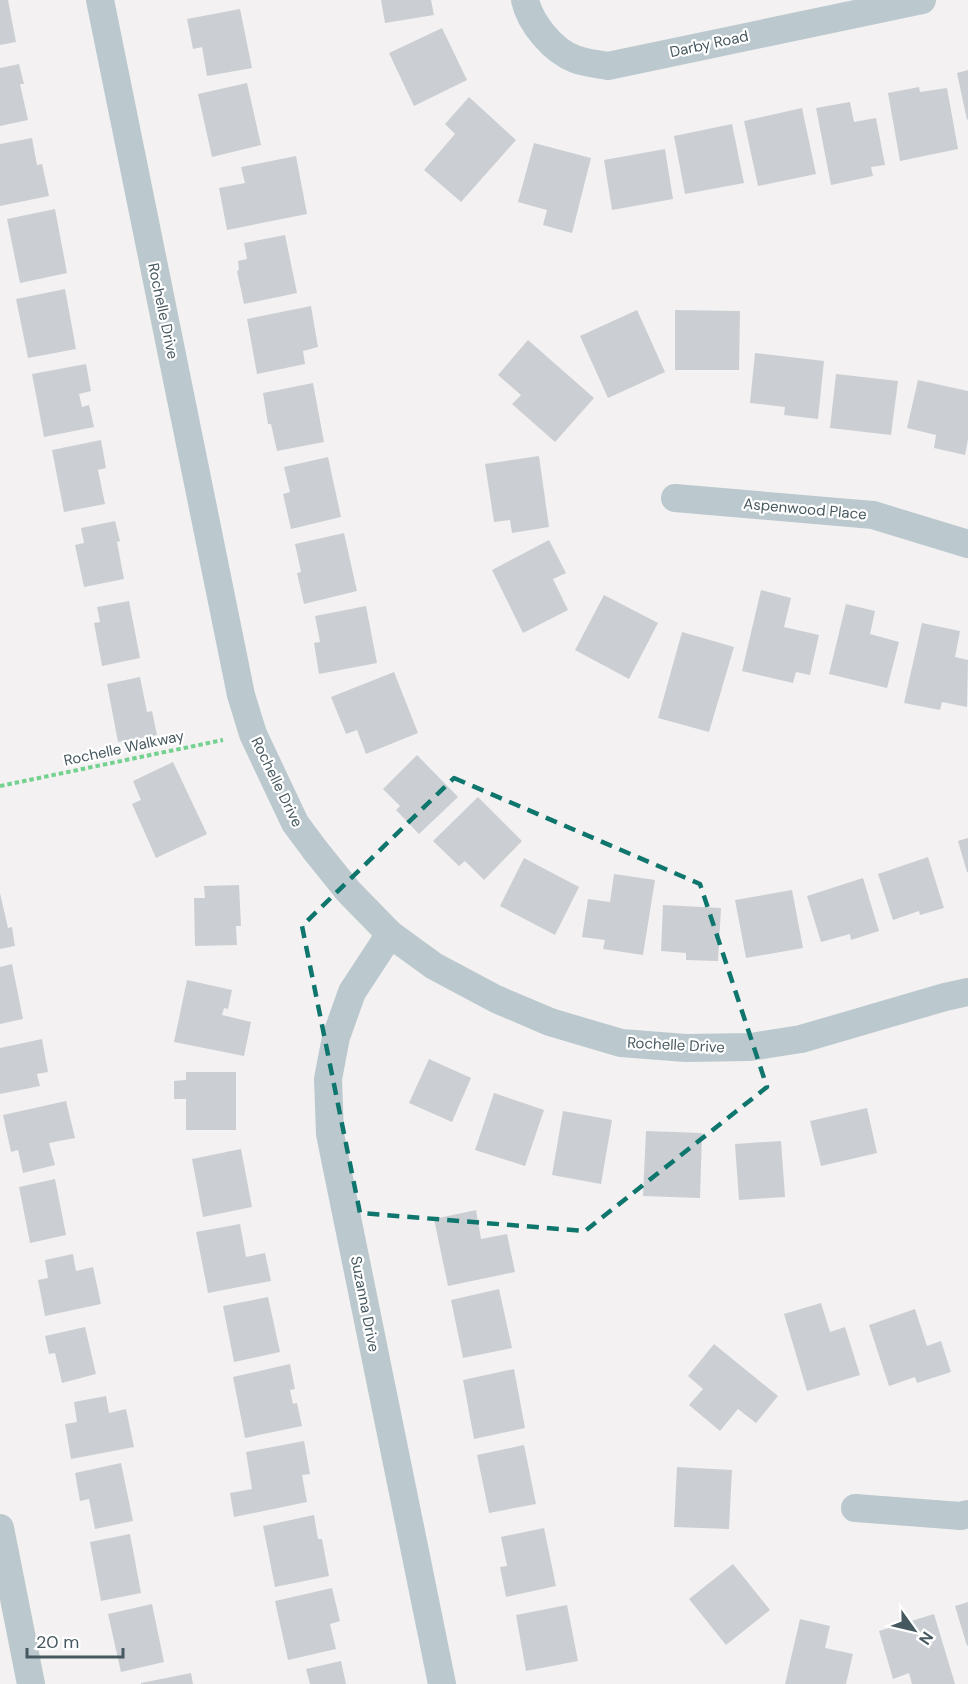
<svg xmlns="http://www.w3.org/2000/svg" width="968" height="1684" viewBox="0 0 968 1684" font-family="'DM Sans',sans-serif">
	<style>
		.building { fill: #cbcfd3 }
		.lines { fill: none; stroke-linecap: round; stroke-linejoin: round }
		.path { stroke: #74d290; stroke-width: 4; stroke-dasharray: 4.5 3; stroke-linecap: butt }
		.street { stroke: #bbc9ce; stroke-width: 28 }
		.marked { fill: none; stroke: #0f766e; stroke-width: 4.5; stroke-dasharray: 12 8; stroke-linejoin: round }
		.labels { text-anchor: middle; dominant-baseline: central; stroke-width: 4.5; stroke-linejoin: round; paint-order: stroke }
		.street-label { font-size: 15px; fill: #475960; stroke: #fff }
	</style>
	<rect width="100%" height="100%" fill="#f3f1f1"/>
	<path class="building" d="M0 0H8L16 42 0 45Z
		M381 0H431L434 15 385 23Z
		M240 9 252 68 207 76 202 47 193 49 187 19Z
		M442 28 467 80 414 106 389 53Z
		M19 64 24 84H20L28 120 0 126V68Z
		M968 70V119L967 120 957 73Z
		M247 83 261 145 212 157 198 94Z
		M919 87 920 92 947 88 958 149 900 161 888 93Z
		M469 97 516 140 461 202 424 170 455 134 445 124Z
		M850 102 854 122 876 118 885 165 871 167 873 176 831 185 816 108Z
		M802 108 816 174 758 186 744 121Z
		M732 124 744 183 685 194 674 136Z
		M32 138 37 165 42 164 49 196 0 206V144Z
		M534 143 591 158 572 233 543 225 547 210 518 202Z
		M665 149 673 199 612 210 604 160Z
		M296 156 307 214 227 230 219 188 245 183 241 167Z
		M55 209 67 273 20 283 7 219Z
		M285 235 297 293 244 304 237 271 239 270 238 261 247 259 244 243Z
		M65 289 76 349 28 358 16 299Z
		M311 306 318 347 303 351 305 364 257 374 247 319Z
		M637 310 665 372 608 398 580 336Z
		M675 310 740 311 739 370H675Z
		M528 340 594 398 555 442 512 404 521 395 498 375Z
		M755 353 824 361 818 419 784 415 785 407 750 403Z
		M86 364 91 391 79 394 82 407 89 405 94 427 44 437 32 374Z
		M836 374 898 381 891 435 830 428Z
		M918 380 968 391V439L965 455 934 448 936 435 907 428Z
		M313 383 324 442 277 451 271 424H268L263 393Z
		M101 440 106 468 98 470 105 504 64 512 52 450Z
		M539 456 549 527 512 533 510 520 494 522 485 464Z
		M328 457 341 517 291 529 283 494 290 492 284 467Z
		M115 521 120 541 117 542 124 579 84 587 75 545 84 543 81 528Z
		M344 533 357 591 304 604 297 573 301 572 295 544Z
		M549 540 566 573 553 579 568 610 523 633 492 570Z
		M761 590 791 598 784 627 819 635 810 675 796 672 793 683 742 671Z
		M604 595 658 623 629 679 575 650Z
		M129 601 140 658 102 666 94 623 100 622 97 607Z
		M846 604 875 611 870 634 899 642 887 688 829 674Z
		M366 606 377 663 319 674 314 643 320 642 315 616Z
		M922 623 960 631 955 657 968 660 967 707 942 702 940 710 904 703Z
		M682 632 734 647 709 732 658 718Z
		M394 672 418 733 366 754 357 730 346 734 331 697Z
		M140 677 147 712 152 711 157 735 118 742 107 684Z
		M417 755 458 797 419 834 396 810 400 806 383 789Z
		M173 762 207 834 156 858 132 804 141 800 133 781Z
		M478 797 522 841 484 880 465 861 459 866 433 841Z
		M968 838V872H967L958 841Z
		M928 857 944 908 920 915 919 911 893 920 878 874Z
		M524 858 579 887 555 935 500 906Z
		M614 874 655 880 643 955 603 949 605 940 582 937 588 899 610 902Z
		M863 878 879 931 851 940 850 934 821 942 807 896Z
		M239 885 241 926H236L237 945 195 946 194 898H205L204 886Z
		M792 890 803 948 746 958 735 900Z
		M0 893 8 928 12 927 15 946 0 949Z
		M663 905 721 908 718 961 686 960V953L661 951Z
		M12 964 23 1019 0 1024V967Z
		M187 980 232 990 228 1009 224 1008 222 1015 251 1022 244 1056 174 1042Z
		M42 1039 48 1072 37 1074 40 1086 0 1094V1048Z
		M429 1059 471 1078 452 1122 409 1103Z
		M186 1072H236V1130H186V1099H174V1081L186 1080Z
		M494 1093 544 1110 525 1166 475 1150Z
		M66 1101 75 1138 49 1143 55 1165 23 1173 18 1150 11 1152 3 1115Z
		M867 1108 877 1153 821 1166 810 1121Z
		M563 1111 612 1120 601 1184 552 1175Z
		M646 1131 702 1133 700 1198 643 1196Z
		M781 1141 785 1197 739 1200 735 1144Z
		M241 1149 252 1207 203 1217 192 1159Z
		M55 1179 66 1235 30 1243 19 1187Z
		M476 1210 481 1239 507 1234 515 1272 448 1286 434 1219Z
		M240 1224 246 1257 265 1253 271 1281 208 1293 196 1232Z
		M73 1254 76 1271 93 1267 101 1304 45 1316 38 1280 48 1278 45 1260Z
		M499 1289 512 1348 463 1358 451 1300Z
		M268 1297 280 1352 234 1362 223 1306Z
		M821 1303 830 1332 845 1327 860 1375 807 1391 784 1314Z
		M915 1309 927 1346 941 1341 951 1372 917 1383 915 1377 889 1386 869 1325Z
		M85 1327 96 1374 62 1383 55 1353 49 1354 45 1336Z
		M714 1344 778 1396 756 1423 738 1409 720 1431 689 1405 703 1389 688 1376Z
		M290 1364 295 1389 290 1390 293 1404 297 1403 302 1426 245 1438 233 1377Z
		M514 1369 525 1428 474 1439 463 1380Z
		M106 1396 109 1413 126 1409 134 1447 71 1459 65 1424 77 1422 74 1402Z
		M304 1441 310 1474 302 1475 307 1502 234 1517 230 1493 252 1489 246 1452Z
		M524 1445 536 1504 489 1513 477 1455Z
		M121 1463 133 1521 95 1529 89 1499 80 1501 75 1473Z
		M677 1467 732 1470 729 1529 674 1527Z
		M314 1515 318 1539H322L329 1576 275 1587 263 1526Z
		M544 1528 556 1586 506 1597 500 1567 507 1566 501 1537Z
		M130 1534 141 1593 101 1601 90 1542Z
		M733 1564 770 1610 726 1645 689 1599Z
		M332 1588 340 1621 330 1624 336 1649 288 1660 275 1601Z
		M968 1602V1645L967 1646 955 1606Z
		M152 1604 164 1662 121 1672 108 1614Z
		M567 1605 578 1661 526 1671 516 1615Z
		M934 1614 955 1684H912L909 1673 893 1679 879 1631Z
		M800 1619 830 1626 825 1648 853 1654 846 1684H785Z
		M341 1661 346 1684H310L306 1669Z
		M191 1673 193 1684H141V1683Z"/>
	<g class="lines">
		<path class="path" d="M0 786 223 740"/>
		<path class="street" d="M100 0 241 695 253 734 295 823 315 850 348 891 390 934 434 966 496 999 550 1022 621 1043 686 1048 750 1047 801 1039 945 997 968 992
			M525 0C530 23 553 51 575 59 585 63 598 64 608 66L922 0
			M675 498 873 515 968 544
			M390 934 352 992 336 1037 328 1079 330 1134 442 1684
			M855 1508 961 1516 968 1514
			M0 1528 31 1684"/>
	</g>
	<path class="marked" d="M454 778 700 884 767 1087 585 1231 360 1213 302 926Z"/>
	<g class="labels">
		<g class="street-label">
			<text transform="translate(709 44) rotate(-12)">Darby Road</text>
			<text transform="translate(163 311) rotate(78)">Rochelle Drive</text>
			<text transform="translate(805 509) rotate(5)">Aspenwood Place</text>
			<text transform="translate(124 748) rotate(-12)">Rochelle Walkway</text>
			<text transform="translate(277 782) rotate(64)">Rochelle Drive</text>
			<text transform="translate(676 1045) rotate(3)">Rochelle Drive</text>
			<text transform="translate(365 1304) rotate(79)">Suzanna Drive</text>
		</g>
	</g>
	<g transform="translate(914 1630) rotate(124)" stroke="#ffffff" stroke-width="4.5" paint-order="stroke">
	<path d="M0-4.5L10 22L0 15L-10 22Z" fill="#475960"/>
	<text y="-9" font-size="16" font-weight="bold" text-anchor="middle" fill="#475960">N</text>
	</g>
	<path d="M27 1648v9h96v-9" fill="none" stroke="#475960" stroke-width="3"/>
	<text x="36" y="1648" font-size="18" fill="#475960" stroke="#ffffff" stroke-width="4.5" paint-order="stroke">20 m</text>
</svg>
